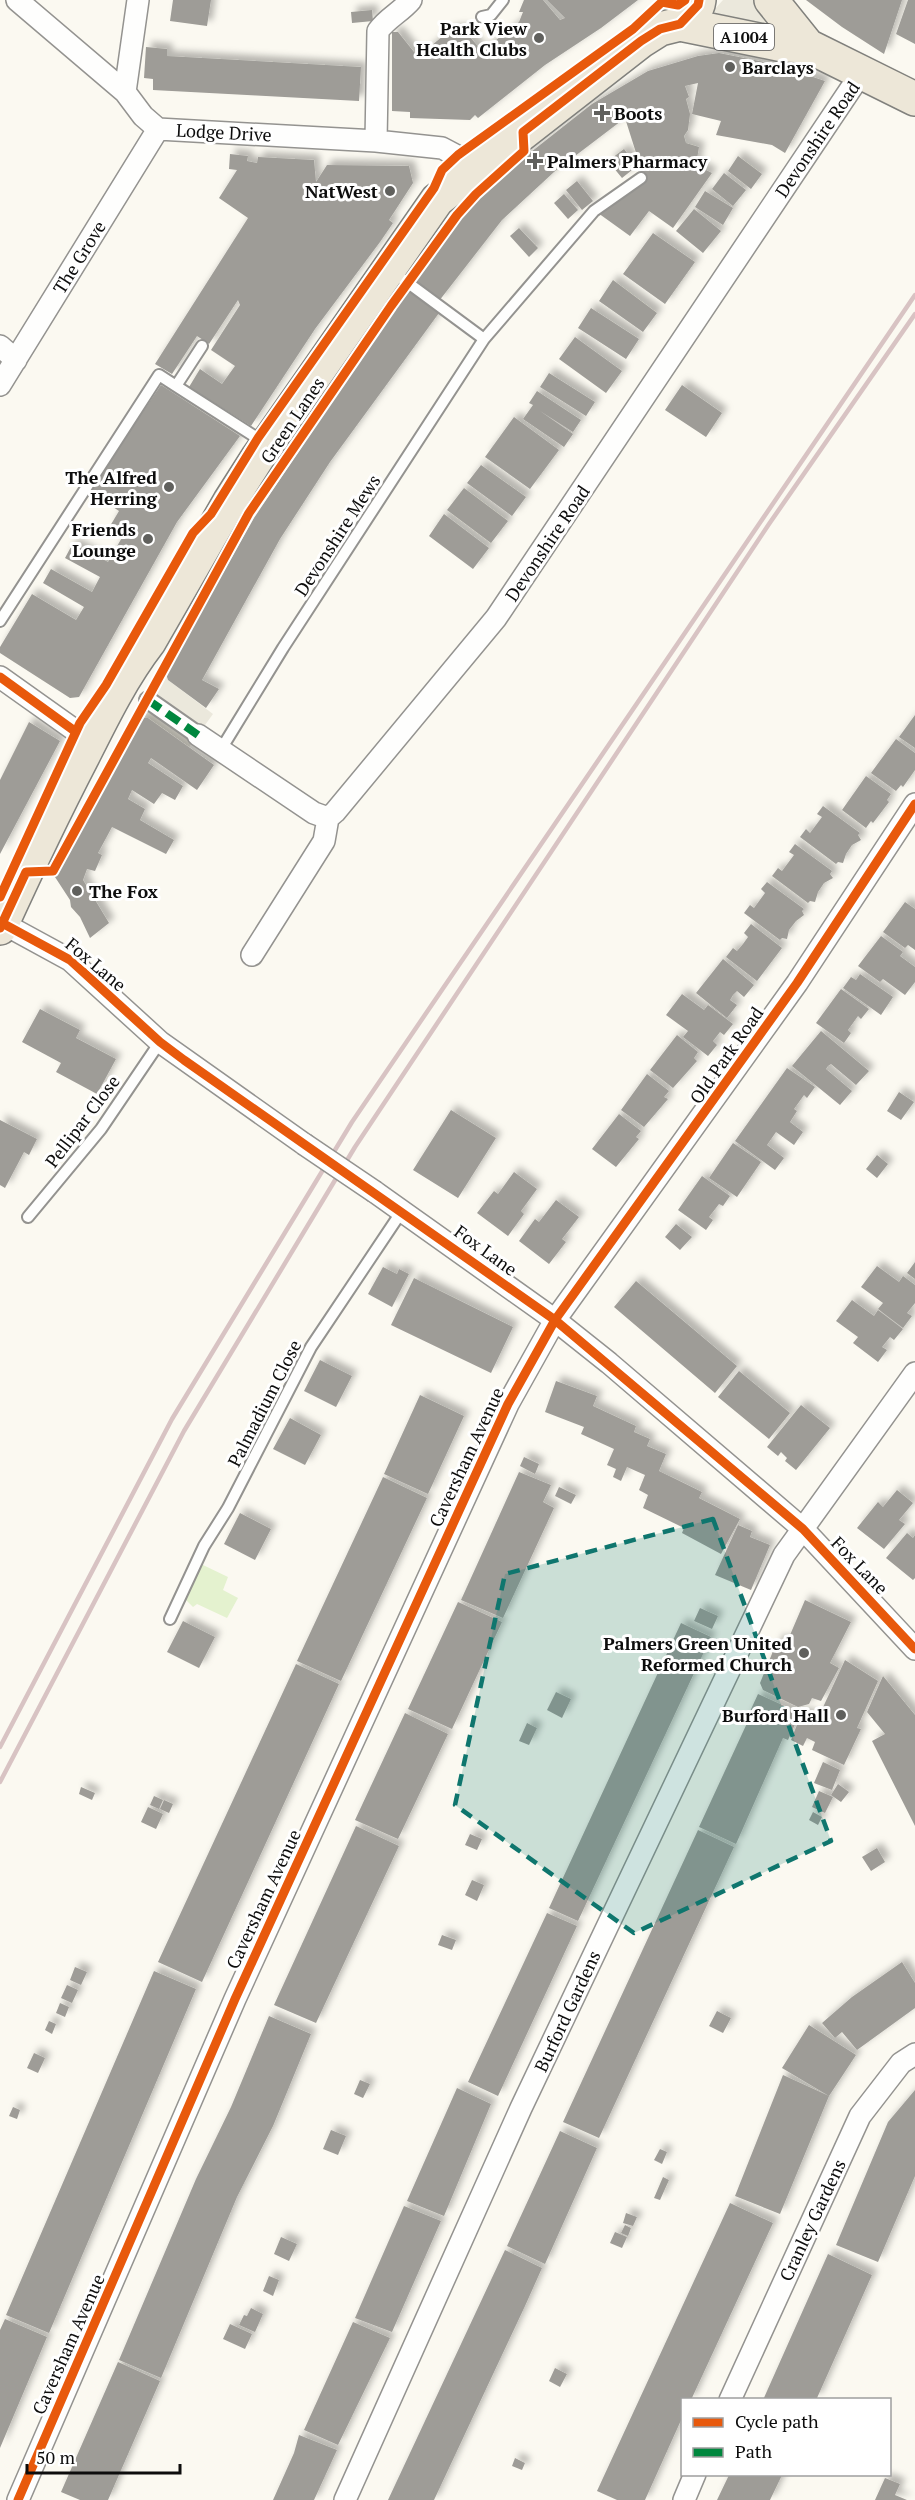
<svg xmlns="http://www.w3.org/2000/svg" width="915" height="2500" viewBox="0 0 915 2500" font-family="'PT Serif',serif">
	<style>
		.green { fill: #e4f2cf }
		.plaza { fill: #ebe8dc }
		.building { fill: #9e9c97; filter: url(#shadow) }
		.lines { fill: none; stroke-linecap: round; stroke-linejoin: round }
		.service-casing { stroke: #949390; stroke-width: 14 }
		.pedestrian-casing { stroke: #949390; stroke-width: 20 }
		.minor-casing { stroke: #949390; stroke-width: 24 }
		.primary-casing { stroke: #81817d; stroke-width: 36 }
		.service { stroke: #fefefd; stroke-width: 10 }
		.pedestrian { stroke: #fefefd; stroke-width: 16 }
		.minor { stroke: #fefefd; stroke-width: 21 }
		.primary { stroke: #ede7d8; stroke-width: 33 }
		.rail { stroke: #d8c3c3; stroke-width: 4.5 }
		.minor-bridge-casing { stroke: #949390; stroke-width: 24; stroke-linecap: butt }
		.minor-bridge { stroke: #fefefd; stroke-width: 21 }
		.quiet { stroke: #00873e; stroke-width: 8; stroke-dasharray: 15 8; stroke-linecap: butt }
		.cycleway-casing { stroke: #fff; stroke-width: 13 }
		.cycleway { stroke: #e8590c; stroke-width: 9 }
		.marked { fill: #0f766e; fill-opacity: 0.2; stroke: #0f766e; stroke-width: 4.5; stroke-dasharray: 12 8; stroke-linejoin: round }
		.poi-dot { fill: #60605d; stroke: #fff; stroke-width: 2 }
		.labels { text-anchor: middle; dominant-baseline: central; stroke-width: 6; stroke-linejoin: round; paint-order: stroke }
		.shield { fill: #fff; stroke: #565656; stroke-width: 1.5 }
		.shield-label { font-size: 16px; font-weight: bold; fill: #0d0d0d }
		.poi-label { font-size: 18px; font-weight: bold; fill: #0d0d0d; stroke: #fff; text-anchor: end }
		.street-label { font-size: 18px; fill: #0d0d0d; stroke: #fff }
	</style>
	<defs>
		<filter id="shadow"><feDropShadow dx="5.5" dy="-5.5" stdDeviation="3" flood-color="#0004"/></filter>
	</defs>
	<rect width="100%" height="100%" fill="#fbf9f1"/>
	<path class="green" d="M203 1565 228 1577 223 1590 238 1598 227 1618 197 1604 193 1607 185 1599V1587L198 1566Z"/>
	<path class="plaza" d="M723 0H757L788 32 705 20Z
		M166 674 168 680 213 714 189 747 148 718H140Z"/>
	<path class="building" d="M173 0H211L207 26 170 21Z
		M524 0H543L560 20 565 18 547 0H638L601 28 545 65 478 118 475 115 470 120 410 118V112L392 111V32H398L418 57 450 30 463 29 482 51 519 22 523 12H519Z
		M806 0H902L884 54 842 27Z
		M908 0H915V44L896 34Z
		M372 10 373 21 352 23 351 12Z
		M146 47 167 49V56L361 67 359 101 153 90V79L144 78Z
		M719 53 774 64 825 81 785 153 772 145 716 135 721 121 692 114 698 83 685 86 689 97 686 99 690 114 688 130 684 136 686 143 699 147 696 165 712 173 673 228 649 211 630 236 598 213 644 178 625 118 554 172 502 220 439 301 413 282 457 222 480 197 507 171 592 104 648 71 698 56Z
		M624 149 637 166 622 178 608 161Z
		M230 154 248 156 247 161 257 163 258 157 314 160 316 182 327 165 409 166 413 183 389 220 393 223 380 242 315 329 251 426 189 387 200 369 222 384 235 366 211 350 240 305 238 300 209 344 197 336 172 374 155 364 248 218 219 198 237 170 229 169Z
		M738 156 762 174 751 189 728 171Z
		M724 173 746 190 733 206 712 189Z
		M577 181 593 201 582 210 566 190Z
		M705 191 733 208 723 225 695 207Z
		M564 194 578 210 568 219 554 203Z
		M694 209 721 231 703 253 676 231Z
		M519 228 538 248 529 257 510 236Z
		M653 233 695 262 665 304 623 274Z
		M613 280 657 313 643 332 599 301Z
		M407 290 439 313 330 462 280 539 202 680 219 689 206 708 168 680 166 674 254 518Z
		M591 308 639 339 626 359 578 328Z
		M575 337 622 371 606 393 559 359Z
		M549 373 595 402 586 416 540 387Z
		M161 385 240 436 177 522 79 697 70 698 0 653V647L32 594 76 620 84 607 43 583 51 569 92 592 100 577 65 558 73 543 108 562 124 534 110 526 119 511 89 491Z
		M682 385 722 413 706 437 665 410Z
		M537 391 581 420 573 432 540 411 573 434 564 447 523 419 533 405 529 403Z
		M514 417 559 450 530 489 485 457Z
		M481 465 526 497 512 516 467 483Z
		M464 488 508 521 491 543 447 510Z
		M444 514 489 548 473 569 429 536Z
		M915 715V748L899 737Z
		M140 718H148L214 765 197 790 151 758 148 763 183 786 175 800 162 793 154 804 132 790 128 799 145 809 140 820 174 840 166 854 112 827 98 853 102 855 95 871 87 869 83 880 109 923 90 938 80 917 71 907 70 900 55 877 62 864 60 863 67 852 66 849 74 840Z
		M29 722 60 741 0 854V780Z
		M896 739 915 753V770L903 787 901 785 896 791 871 773Z
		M866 776 891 794 887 800 889 802 873 823 871 821 866 828 842 810Z
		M823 806 860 833 858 835 861 840 852 845 846 854 843 863 838 862 836 864 800 837 806 829 810 833 822 817 817 814Z
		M795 844 832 871 830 874 833 878 824 883 818 892 815 902 810 901 808 903 772 876 778 868 782 871 794 855 789 852Z
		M767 882 804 909 802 911 804 915 796 921 789 930 787 939 782 938 780 940 744 913 750 905 754 908 765 893 761 889Z
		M905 902 915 909V950L908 945 905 948 883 932Z
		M751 924 782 948 757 981 726 957 733 948 737 951 743 944 748 937 744 933Z
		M881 936 903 952 900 956 915 967V982L905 995 883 979 880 982 858 966Z
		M723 959 754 985 744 997 737 991 733 995 730 1000 737 1005 727 1018 696 993Z
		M860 974 893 997 881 1015 843 988 851 977 856 980Z
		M841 989 869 1009 861 1019 858 1016 848 1030 851 1033 844 1043 816 1023Z
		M682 994 704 1010 708 1005 733 1024 724 1035 720 1032 713 1041 717 1045 708 1056 683 1037 688 1031 666 1015Z
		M40 1009 80 1030 76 1038 116 1059 97 1094 56 1072 61 1063 22 1042Z
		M821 1031 869 1071 856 1085 831 1064 828 1066 826 1069 852 1091 840 1105 792 1066Z
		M677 1035 698 1052 694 1058 697 1061 673 1088 650 1070Z
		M787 1068 815 1087 807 1098 804 1095 794 1109 797 1111 790 1122 803 1132 794 1145 776 1132 767 1145 784 1158 775 1170 735 1141Z
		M647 1074 669 1091 664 1097 668 1099 644 1127 621 1110Z
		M899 1092 914 1102 901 1120 887 1111Z
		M451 1110 496 1138 458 1198 413 1170Z
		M619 1114 641 1131 636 1137 639 1139 616 1167 592 1149Z
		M0 1120 37 1139 29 1155 24 1152 5 1188 0 1185Z
		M733 1143 761 1162 737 1197 709 1178Z
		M877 1155 888 1164 877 1178 866 1169Z
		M514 1172 537 1189 521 1211 524 1214 508 1236 477 1213 494 1191 498 1194Z
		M702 1176 730 1196 723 1206 719 1204 709 1217 713 1220 706 1230 678 1210Z
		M556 1200 579 1217 562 1239 566 1242 549 1264 519 1241 535 1219 539 1222Z
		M676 1224 692 1237 680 1250 665 1237Z
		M915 1262V1279L907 1273Z
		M877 1266 899 1282 903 1276 915 1285V1303L907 1313 912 1316 903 1328 878 1309 883 1303 861 1287Z
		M383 1267 397 1274 399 1269 409 1274 392 1307 368 1294Z
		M414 1278 513 1327 491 1373 391 1325Z
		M636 1281 737 1366 715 1393 614 1307Z
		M852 1300 874 1316 878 1310 903 1329 894 1340 890 1337 882 1347 887 1350 878 1362 853 1343 858 1337 836 1321Z
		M320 1360 352 1376 336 1407 304 1391Z
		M739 1371 790 1413 769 1439 718 1397Z
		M556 1381 597 1396 593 1406 636 1426 634 1432 650 1439 647 1446 666 1454 659 1471 702 1492 699 1498 740 1519 721 1554 682 1533 684 1528 643 1508 648 1495 639 1490 645 1475 627 1467 621 1481 613 1477 616 1469 607 1465 614 1449 581 1434 584 1427 545 1412Z
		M420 1395 464 1416 428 1494 384 1474Z
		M801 1405 830 1428 796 1470 785 1461 787 1458 781 1452 778 1456 767 1447Z
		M290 1418 321 1435 305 1465 273 1449Z
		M524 1457 539 1464 535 1474 520 1466Z
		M519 1472 551 1485 543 1502 554 1508 503 1618 461 1600Z
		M383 1477 427 1498 341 1681 297 1661Z
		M559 1487 576 1495 571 1504 555 1496Z
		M897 1490 913 1503 899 1520 905 1524 884 1549 857 1528 878 1502 883 1507Z
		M240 1513 271 1529 255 1560 224 1544Z
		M738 1525 752 1531 750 1537 770 1545 751 1590 715 1575Z
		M907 1533 913 1538 915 1535V1578L913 1580 886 1558Z
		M805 1600 851 1622 830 1663 839 1668 821 1701 812 1698 809 1704 798 1707 763 1690 760 1683 778 1639 787 1642Z
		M458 1602 502 1622 452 1729 408 1709Z
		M700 1608 718 1616 712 1629 694 1621Z
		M183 1621 215 1637 199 1668 167 1652Z
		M681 1623 711 1637 578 1921 549 1908Z
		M845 1660 878 1681 857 1728 861 1729 844 1765 812 1750 815 1742 807 1738 803 1746 791 1740 802 1712 818 1718Z
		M296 1664 339 1684 202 1982 158 1962Z
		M883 1676 915 1715V1826L872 1741 885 1734 867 1712Z
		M556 1692 571 1699 562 1718 547 1710Z
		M758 1694 800 1713 788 1740 783 1738 736 1844 699 1827 748 1721 746 1720Z
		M405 1713 448 1734 398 1839 355 1820Z
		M527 1723 537 1728 529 1745 519 1741Z
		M823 1762 840 1770 832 1790 814 1783Z
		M838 1784 849 1792 841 1802 831 1795Z
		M81 1787 95 1793 92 1800 79 1794Z
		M819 1791 833 1797 825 1813 812 1807Z
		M154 1796 163 1800 159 1809 150 1805Z
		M164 1800 173 1804 169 1813 160 1809Z
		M148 1807 163 1814 156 1829 141 1822Z
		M813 1812 822 1817 818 1825 809 1820Z
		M356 1826 399 1846 316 2023 274 2005Z
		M698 1830 734 1847 599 2138 563 2122Z
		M470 1834 482 1839 477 1850 465 1845Z
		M877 1848 885 1862 871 1871 862 1857Z
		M472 1880 484 1885 477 1901 465 1895Z
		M547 1913 577 1926 498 2096 468 2082Z
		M442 1935 456 1940 452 1950 438 1945Z
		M902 1962 915 1983V2008L857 2050 842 2032 835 2038 822 2023 852 1997Z
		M75 1967 87 1972 81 1985 70 1980Z
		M154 1971 196 1989 49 2333 6 2315Z
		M67 1985 78 1990 72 2003 61 1998Z
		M60 2003 69 2007 65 2017 56 2013Z
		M717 2011 731 2018 723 2033 709 2026Z
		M269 2016 311 2034 273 2126 237 2197 161 2378 119 2360 196 2179 231 2107Z
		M49 2021 56 2024 52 2034 45 2030Z
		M809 2025 856 2055 829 2096 782 2068Z
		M34 2053 45 2058 38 2073 27 2068Z
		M783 2075 829 2096 780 2214 735 2196Z
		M360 2080 370 2084 363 2098 354 2094Z
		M457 2088 491 2104 444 2216 407 2201Z
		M915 2090V2176L878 2262 836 2245 888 2122Z
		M13 2107 20 2110 17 2119 9 2116Z
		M331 2130 346 2136 338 2155 323 2149Z
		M560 2131 597 2148 545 2264 507 2246Z
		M660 2149 667 2152 662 2164 654 2160Z
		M663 2177 669 2180 660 2200 654 2198Z
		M730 2203 773 2223 691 2400H682V2418L645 2500H617L597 2491Z
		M404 2206 441 2221 392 2332 355 2318Z
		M626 2213 637 2217 633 2226 623 2223Z
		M625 2225 631 2228 628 2236 621 2233Z
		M615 2232 627 2237 622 2248 610 2243Z
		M281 2237 297 2244 289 2261 274 2254Z
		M505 2250 542 2268 525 2306 434 2500H388Z
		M828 2254 872 2275 817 2398 763 2400Z
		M269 2276 279 2280 273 2296 263 2291Z
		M251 2308 263 2314 255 2332 239 2325 244 2315 247 2316Z
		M5 2319 47 2337 0 2448V2330Z
		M353 2322 390 2338 338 2445 304 2430Z
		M230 2324 252 2334 245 2349 223 2339Z
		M118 2362 160 2381 108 2500H80L61 2492Z
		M555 2368 567 2374 560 2387 549 2381Z
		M299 2435 337 2450 314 2500H273L294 2453Z
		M515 2458 525 2463 522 2470 512 2466Z
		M729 2475H782L770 2500H717Z
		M885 2478 900 2484 895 2495 907 2500H875Z"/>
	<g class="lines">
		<defs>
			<path id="service" d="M482 17 491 15 503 0
				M392 271 484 339
				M202 346 176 386 265 443
				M0 621 159 375 176 386
				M220 751 283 648 484 339 594 211 641 178
				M28 1217 101 1129 160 1042
				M170 1619 204 1546 228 1508 311 1347 402 1211"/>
			<path id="pedestrian" d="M148 700 198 735"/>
			<path id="minor" d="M17 0 125 92 143 116 158 129 376 141 442 148 478 167
				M125 92 138 0
				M376 141 378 31C387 18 401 12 411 0
				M0 346 16 360
				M0 385 158 129
				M0 677 90 741
				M198 735 314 813 328 818 335 812 496 618 862 72
				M2 923 70 960 160 1042 304 1144
				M252 955 324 841 328 818
				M375 1192 555 1320 609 1363 803 1529 915 1649
				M730 2400 860 2116 901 2063 915 2054
				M18 2500 235 1999 508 1404 555 1320 797 983 915 804
				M345 2500 521 2108 784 1555 915 1373
				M684 2500 695 2474"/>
			<path id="primary" d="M771 0 808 46
				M680 24 783 45 808 46 915 99
				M0 928C26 871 53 814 82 758 102 718 122 677 149 642L230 501 258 457 437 200 641 41 660 29 680 24 698 5 699 0"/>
		</defs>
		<use href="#service" class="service-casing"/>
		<use href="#pedestrian" class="pedestrian-casing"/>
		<use href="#minor" class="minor-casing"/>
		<use href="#primary" class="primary-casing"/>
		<use href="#service" class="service"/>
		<use href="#pedestrian" class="pedestrian"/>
		<use href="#minor" class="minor"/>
		<use href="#primary" class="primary"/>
		<path class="rail" d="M0 1747 172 1419 352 1122 915 295
			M0 1782 184 1431 355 1147 769 524 915 314"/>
		<defs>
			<path id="minor-bridge" d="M304 1144 375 1192"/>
		</defs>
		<use href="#minor-bridge" class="minor-bridge-casing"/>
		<use href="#minor-bridge" class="minor-bridge"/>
		<path class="quiet" d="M148 700 198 735"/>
		<defs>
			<path id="cycleway" d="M0 677 76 732
				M0 897 80 723 106 685 193 533 211 514 258 438 434 188 442 170 458 155 633 29 662 2 678 5 685 0
				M2 923 70 960 160 1042 184 1060 555 1320 803 1529 915 1649
				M0 928 26 872 53 871 249 513 391 306 457 215 476 194 524 151 523 132 641 41 660 29 680 24 698 5 699 0
				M18 2500 235 1999 508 1404 555 1320 797 983 915 804"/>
		</defs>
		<use href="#cycleway" class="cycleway-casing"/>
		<use href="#cycleway" class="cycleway"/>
	</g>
	<path class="marked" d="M713 1519 831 1841 634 1933 455 1805 505 1574Z"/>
	<g class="poi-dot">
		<circle cx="539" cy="38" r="6"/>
		<circle cx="730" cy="67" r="6"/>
		<path d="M599 104h6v6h6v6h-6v6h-6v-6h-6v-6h6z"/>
		<path d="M532 152h6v6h6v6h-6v6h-6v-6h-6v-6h6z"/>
		<circle cx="390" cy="191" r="6"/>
		<circle cx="169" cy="487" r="6"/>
		<circle cx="148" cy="539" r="6"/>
		<circle cx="77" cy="891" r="6"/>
		<circle cx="804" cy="1653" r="6"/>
		<circle cx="841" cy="1715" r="6"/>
	</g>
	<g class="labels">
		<rect class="shield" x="714" y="24" width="60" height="26" rx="4.5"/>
		<g class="shield-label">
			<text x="744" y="37">A1004</text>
		</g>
		<g class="poi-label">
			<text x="527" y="28">Park View<tspan x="527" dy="21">Health Clubs</tspan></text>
			<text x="742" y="67" text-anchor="start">Barclays</text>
			<text x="614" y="113" text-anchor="start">Boots</text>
			<text x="547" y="161" text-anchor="start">Palmers Pharmacy</text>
			<text x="378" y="191">NatWest</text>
			<text x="157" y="477">The Alfred<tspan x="157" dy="21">Herring</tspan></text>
			<text x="136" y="529">Friends<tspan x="136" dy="21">Lounge</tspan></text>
			<text x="89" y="891" text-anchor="start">The Fox</text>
			<text x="792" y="1643">Palmers Green United<tspan x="792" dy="21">Reformed Church</tspan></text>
			<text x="829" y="1715">Burford Hall</text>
		</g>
		<g class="street-label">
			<text transform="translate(224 132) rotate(3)">Lodge Drive</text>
			<text transform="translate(817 139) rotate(-56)">Devonshire Road</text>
			<text transform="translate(79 257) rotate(-58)">The Grove</text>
			<text transform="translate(292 420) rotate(-56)">Green Lanes</text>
			<text transform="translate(337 535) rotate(-57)">Devonshire Mews</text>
			<text transform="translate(547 543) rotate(-56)">Devonshire Road</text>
			<text transform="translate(96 964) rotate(40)">Fox Lane</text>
			<text transform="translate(726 1055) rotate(-55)">Old Park Road</text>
			<text transform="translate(82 1121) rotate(-53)">Pellipar Close</text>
			<text transform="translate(486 1250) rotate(36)">Fox Lane</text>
			<text transform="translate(264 1403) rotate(-63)">Palmadium Close</text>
			<text transform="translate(466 1457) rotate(-65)">Caversham Avenue</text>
			<text transform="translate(860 1565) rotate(46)">Fox Lane</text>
			<text transform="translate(263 1899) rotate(-65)">Caversham Avenue</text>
			<text transform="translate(567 2011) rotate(-65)">Burford Gardens</text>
			<text transform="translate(812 2220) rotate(-65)">Cranley Gardens</text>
			<text transform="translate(68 2344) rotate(-66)">Caversham Avenue</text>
		</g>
	</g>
	<rect x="681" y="2398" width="210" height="78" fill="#ffffff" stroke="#9e9e9e" stroke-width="1.5"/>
	<rect x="693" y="2418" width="30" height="9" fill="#e8590c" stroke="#9e9e9e" stroke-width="1.5"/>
	<text x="735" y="2428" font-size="18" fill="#0d0d0d">Cycle path</text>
	<rect x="693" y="2448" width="30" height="9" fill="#00873e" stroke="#9e9e9e" stroke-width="1.5"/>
	<text x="735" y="2458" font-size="18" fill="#0d0d0d">Path</text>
	<path d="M27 2464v9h153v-9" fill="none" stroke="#0d0d0d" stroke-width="3"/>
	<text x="36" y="2464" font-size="18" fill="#0d0d0d" stroke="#ffffff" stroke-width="4.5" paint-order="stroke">50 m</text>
</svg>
